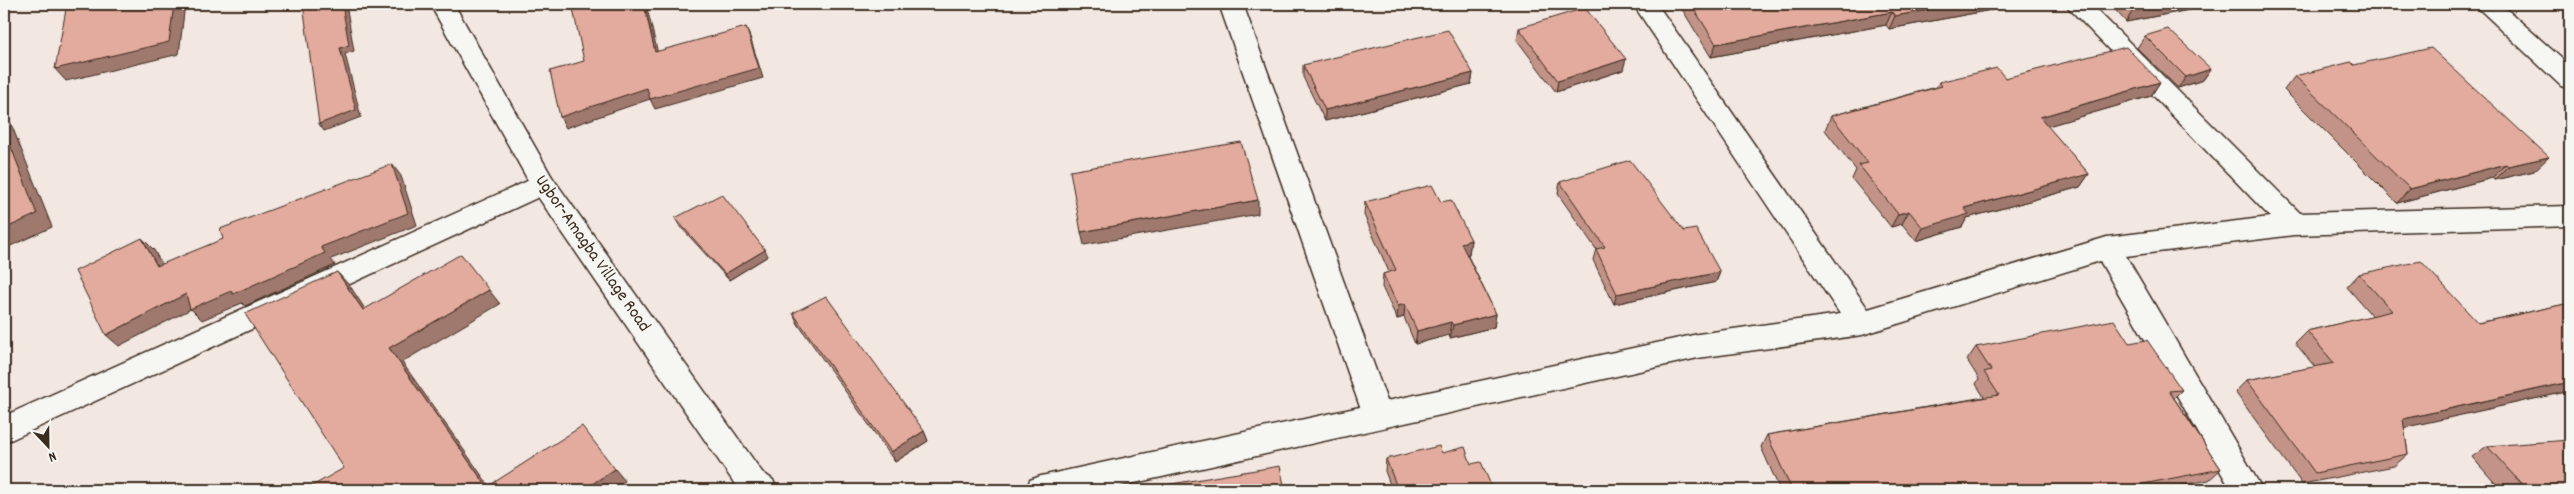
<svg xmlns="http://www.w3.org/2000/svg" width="2574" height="494" viewBox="0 0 2574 494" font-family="Dekko,sans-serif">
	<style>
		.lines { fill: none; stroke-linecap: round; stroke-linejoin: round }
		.minor-casing { stroke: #3b2a1e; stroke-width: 3 }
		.tertiary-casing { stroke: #3b2a1e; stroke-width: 3 }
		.minor { fill: #f6f6f2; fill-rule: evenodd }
		.tertiary { fill: #f6f6f2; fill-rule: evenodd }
		.wall { fill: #c39387; stroke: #3b2a1e }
		.shaded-wall { fill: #9f786e; stroke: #3b2a1e }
		.building { fill: #e3ab9d; stroke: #3b2a1e }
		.labels { text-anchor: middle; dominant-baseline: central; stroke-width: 4; stroke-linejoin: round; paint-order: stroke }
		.street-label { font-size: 18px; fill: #3b2a1e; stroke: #f6f6f2 }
	</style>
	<rect width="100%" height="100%" fill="#f2e7e1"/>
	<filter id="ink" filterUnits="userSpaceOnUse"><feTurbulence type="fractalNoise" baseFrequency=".02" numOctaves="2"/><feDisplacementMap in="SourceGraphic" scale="10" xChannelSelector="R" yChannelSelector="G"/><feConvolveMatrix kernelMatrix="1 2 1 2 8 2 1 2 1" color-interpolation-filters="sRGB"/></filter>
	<g filter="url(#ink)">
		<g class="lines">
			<defs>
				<path id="minor" d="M1219 4H1243L1387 401 1698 334 1840 314 1633 4H1657L1868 309 2107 237 2270 217 2065 4H2091L2300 213 2570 206V226L2294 235 2126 256 2263 490H2231L2100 261 1862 335 1698 358 1103 490H1026L1030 480 1041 476 1360 407Z
					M2474 4H2501L2570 66V89L2561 86Z
					M543 174 552 177 556 184 552 191 4 443V416Z"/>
				<path id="tertiary" d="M430 4H454L552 177 762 472 773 480 777 490H739L534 191Z"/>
			</defs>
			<use href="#minor" class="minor-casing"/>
			<use href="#tertiary" class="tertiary-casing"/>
			<use href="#minor" class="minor"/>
			<use href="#tertiary" class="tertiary"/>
		</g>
		<path class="wall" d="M1679 4H2023L1889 29 1886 25 1711 57Z
			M2110 4H2220L2126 22Z
			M1519 28 1623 70 1556 92 1517 40Z
			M2145 36 2211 69 2203 80 2178 88 2137 48Z
			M1303 65 1473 73 1471 84 1325 121 1303 77Z
			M2354 65 2534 171 2494 180 2492 178 2397 203 2284 90 2295 76Z
			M2005 78 2160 82 2151 96 2047 126 2089 174 2080 187 1967 218 1962 227 1916 241 1902 224 1891 227 1852 179 1856 170 1825 130 1831 116 1936 87 1939 82Z
			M1560 182 1684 231 1720 272 1716 282 1614 304 1593 260 1596 249 1558 194Z
			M1365 202H1441L1471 240 1469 254H1467L1496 314 1494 327 1450 338 1449 335 1415 344 1404 317 1397 319 1382 287 1383 274 1389 272 1364 215Z
			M675 218 768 256 729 280 679 225Z
			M2359 274 2478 323 2570 303V391L2404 427 2408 454 2394 466 2302 484 2235 392 2247 380 2315 367 2295 343 2307 331 2372 316 2347 287Z
			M793 313 924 431 928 441 895 462 798 324Z
			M2129 343 2182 390 2174 398 2221 469 2209 480 2157 490H1780L1761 447 1767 435 1984 397 1976 384 1979 379 1967 360 1976 347Z
			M2487 446 2570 490H2501L2472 457Z
			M1386 459 1471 464 1493 490H1392L1385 471Z"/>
		<path class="shaded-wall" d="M109 4H118L119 18 109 6Z
			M174 4H185L179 54 66 81 55 69Z
			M342 4H346L354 51 345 54 361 117 324 131 319 124Z
			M644 4H646L660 62 655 52Z
			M1960 4H2023L1889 29 1895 16Z
			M2166 4H2220L2126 22 2133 10Z
			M1892 12 1886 25 1711 57 1716 44Z
			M746 27 750 37 763 78 655 109 650 99 566 128 560 117Z
			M1626 59 1623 70 1556 92 1558 81Z
			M2211 69 2203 80 2178 88 2186 77Z
			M1473 73 1471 84 1325 121V110Z
			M2160 82 2151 96 2031 131 2040 117Z
			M4 106 52 227 4 249Z
			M2549 157 2534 171 2494 180 2508 166Z
			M392 164 401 176 417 225 331 259 335 265 245 306 242 303 202 320 191 309 119 346 106 335 186 294 321 247Z
			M2506 164 2492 178 2397 203 2410 189Z
			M2089 174 2080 187 1967 218 1962 227 1916 241 1923 228 1964 208Z
			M1258 200V214L1084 245 1081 232Z
			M1909 211 1902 224 1891 227 1898 214Z
			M142 238 154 250 169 278 157 266Z
			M1471 240 1469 254 1459 256 1461 243Z
			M765 250 768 256 729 280 725 274Z
			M337 272 350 286 375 324 363 310Z
			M1720 272 1716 282 1614 304 1617 294Z
			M489 290 500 304 402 362 492 490 487 487 389 348Z
			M1405 304 1404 317 1397 319 1398 306Z
			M1496 314 1494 327 1450 338 1453 325Z
			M1451 322 1449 335 1415 344 1417 331Z
			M2570 382V391L2389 431 2403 419Z
			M924 431 928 441 895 462 891 452Z
			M615 469 625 481 611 490H583Z"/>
		<path class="building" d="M67 4H109V6L120 4H174L169 42 55 69Z
			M303 4H342L349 45 340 48 356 110 319 124Z
			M572 4H644L655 52 746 27 759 68 650 99 647 88 560 117 550 71 584 61Z
			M1691 4H1960L1895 16 1892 12 1716 44Z
			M2127 4H2166L2133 10Z
			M1585 8 1626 59 1558 81 1519 28Z
			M2168 29 2211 69 2186 77 2145 36Z
			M1448 30 1473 73 1325 110 1303 65Z
			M2126 47 2160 82 2040 117 2089 174 1964 208 1969 214 1923 228 1909 211 1898 214 1859 165 1868 163 1831 116 1942 86 1939 82 1997 68 2005 78Z
			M2431 48 2549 157 2508 166 2506 164 2410 189 2295 76 2351 62 2354 65Z
			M4 129 37 214 4 229Z
			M1241 142 1258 200 1081 232 1070 171Z
			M1630 160 1684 231 1696 229 1720 272 1617 294 1596 249 1605 247 1560 182Z
			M392 164 408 213 321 247 325 253 233 294 231 291 190 309 186 294 106 335 75 271 142 238 157 266 223 239 220 229Z
			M1432 185 1441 202 1451 200 1471 240 1461 243 1496 314 1453 325 1451 322 1417 331 1405 304 1398 306 1383 274 1396 270 1365 202Z
			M722 194 765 250 725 274 675 218Z
			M461 254 489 290 389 348 487 487 582 426 615 469 583 490H305L344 468 245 314 337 272 363 310Z
			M2421 261 2478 323 2570 303V382L2403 419 2408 454 2315 473 2247 380 2334 363 2307 331 2392 311 2359 274Z
			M826 296 924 431 891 452 793 313Z
			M2114 320 2129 343 2147 340 2182 390 2169 391 2221 469 2127 487 2130 490H1792L1767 435 1999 395 1984 372 1991 370 1976 347Z
			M2570 440V490H2527L2487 446Z
			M1439 446 1442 453 1465 447 1471 464 1481 462 1493 490H1398L1386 459Z
			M1280 466 1285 490H1135Z"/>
	</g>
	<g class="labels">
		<g class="street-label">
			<text transform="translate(592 254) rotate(55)">Ugbor-Amagba Village Road</text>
		</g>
	</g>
	<rect width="2574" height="494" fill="none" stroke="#f6f6f2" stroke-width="20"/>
	<rect x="10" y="10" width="2554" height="474" fill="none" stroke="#3b2a1e" stroke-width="2" filter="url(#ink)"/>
	<g transform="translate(48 446) rotate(158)" stroke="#f6f6f2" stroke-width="4" paint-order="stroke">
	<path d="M0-4L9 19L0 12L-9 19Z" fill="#3b2a1e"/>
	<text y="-8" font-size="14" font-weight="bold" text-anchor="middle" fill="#3b2a1e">N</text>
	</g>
</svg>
